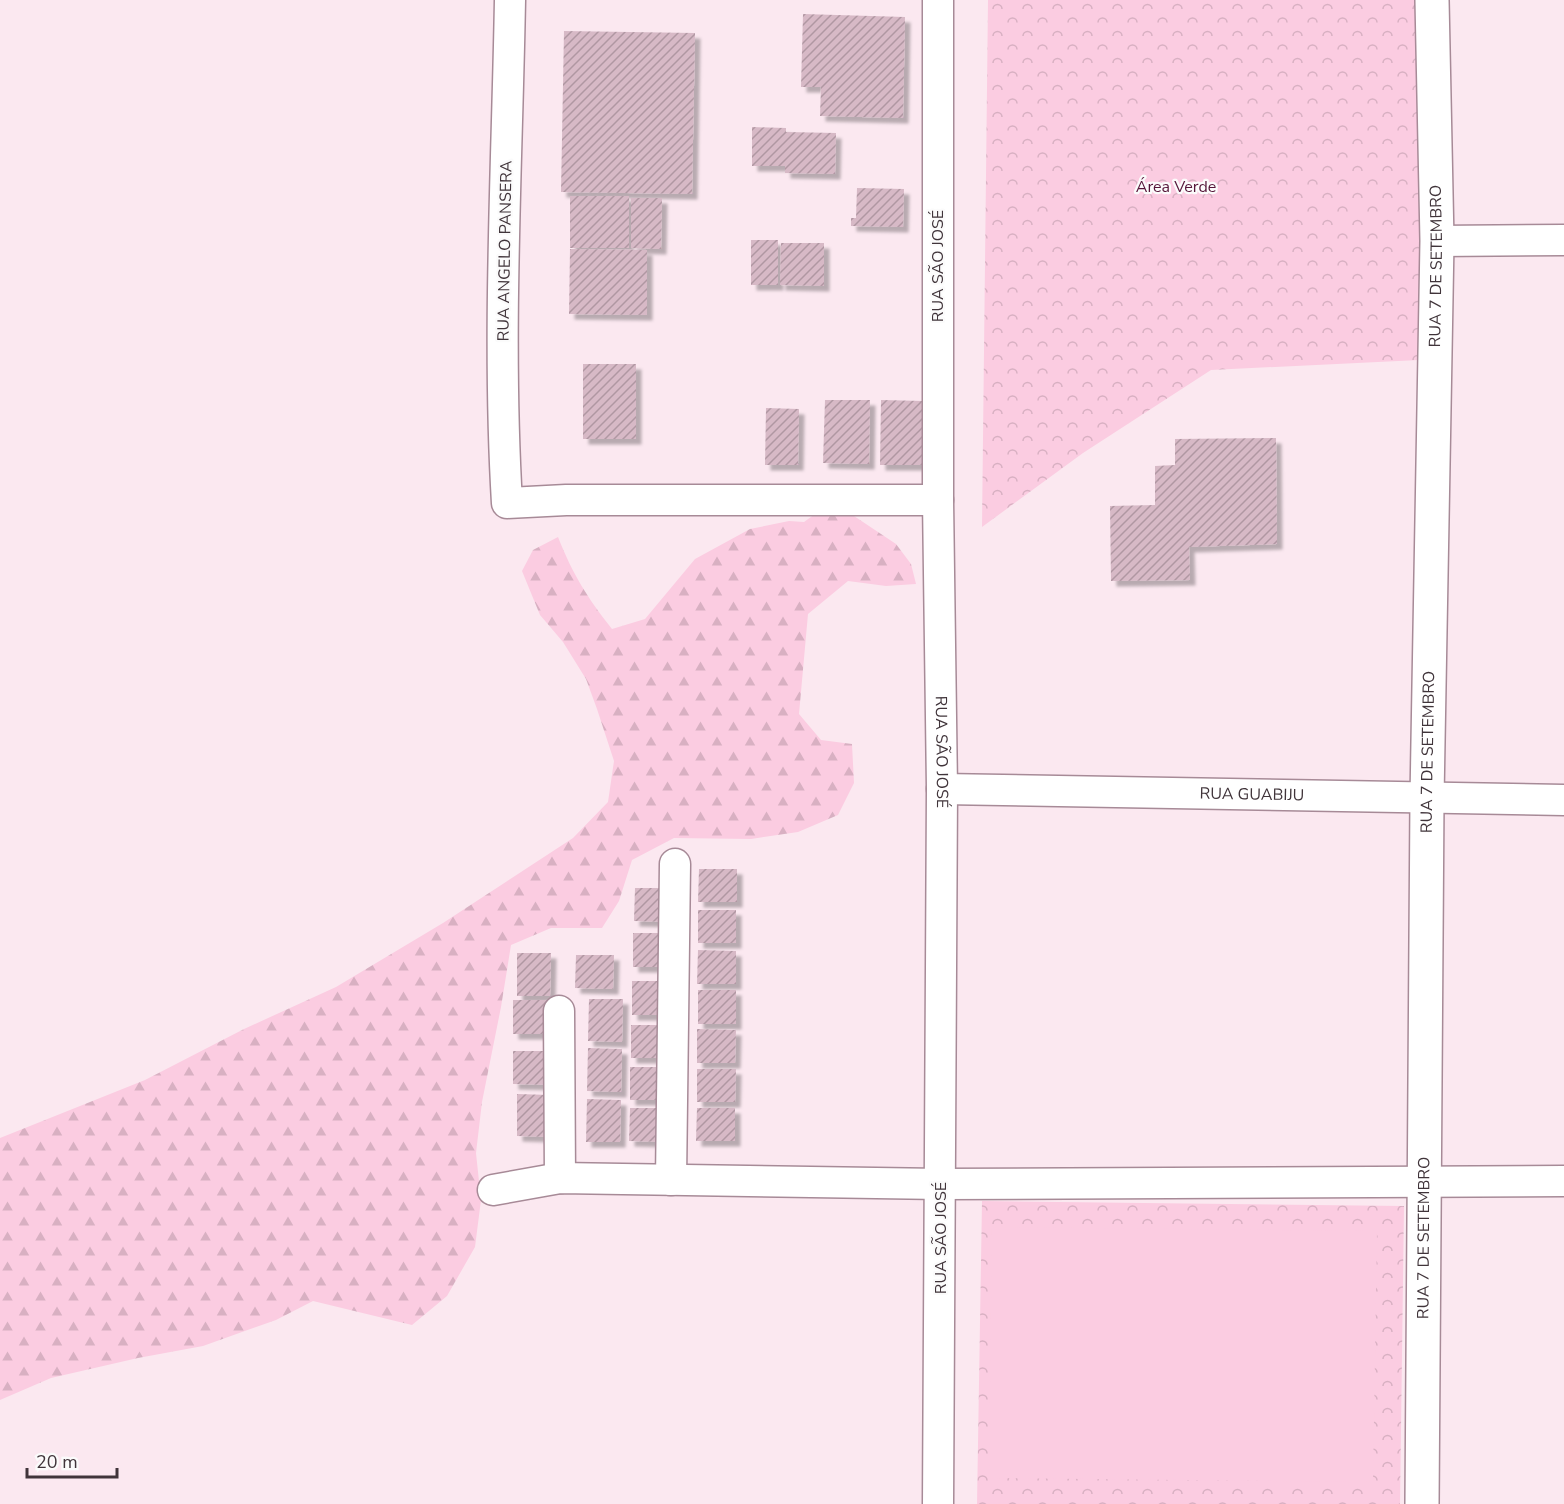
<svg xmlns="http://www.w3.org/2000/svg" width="1564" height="1504" viewBox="0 0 1564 1504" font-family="'Nunito Sans',sans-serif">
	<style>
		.forest { fill: url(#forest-firs) }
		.park { fill: url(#park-crowns) }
		.pitch { fill: #fbcce1 }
		.building { fill: url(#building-hatch); filter: url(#shadow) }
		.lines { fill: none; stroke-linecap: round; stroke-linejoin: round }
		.minor-casing { stroke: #a78a97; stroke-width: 33 }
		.tertiary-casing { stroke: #a78a97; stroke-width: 36 }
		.minor { stroke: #fff; stroke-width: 30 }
		.tertiary { stroke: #fff; stroke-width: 33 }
		.labels { text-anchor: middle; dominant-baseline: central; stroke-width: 4.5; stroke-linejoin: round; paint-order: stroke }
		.park-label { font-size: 16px; fill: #551539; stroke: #fbfbfb }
		.street-label { font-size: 16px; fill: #40343a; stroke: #fbfbfb }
	</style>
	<defs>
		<pattern id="forest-firs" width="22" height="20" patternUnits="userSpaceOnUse" patternTransform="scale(1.5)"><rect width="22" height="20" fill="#fbcce1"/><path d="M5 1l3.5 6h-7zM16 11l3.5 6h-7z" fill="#d8b0c2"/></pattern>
		<pattern id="park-crowns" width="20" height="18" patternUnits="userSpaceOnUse" patternTransform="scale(1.5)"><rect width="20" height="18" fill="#fbcce1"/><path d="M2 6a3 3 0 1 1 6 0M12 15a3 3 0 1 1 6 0" fill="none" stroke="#d8b0c2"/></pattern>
		<pattern id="building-hatch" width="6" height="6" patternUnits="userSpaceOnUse" patternTransform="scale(1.5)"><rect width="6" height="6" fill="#d7b9c6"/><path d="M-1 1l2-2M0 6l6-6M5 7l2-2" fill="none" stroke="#b097a2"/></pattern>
		<filter id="shadow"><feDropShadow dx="5.5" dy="5.5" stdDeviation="1.5" flood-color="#0004"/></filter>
	</defs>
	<rect width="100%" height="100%" fill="#fbe8f0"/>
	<path class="forest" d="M822 509 845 510 896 544 911 564 916 584 886 586 848 581 808 614 799 714 821 740 852 744 854 783 838 815 798 832 751 839 674 838 632 860 619 901 602 928H551L511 945 501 1007 482 1102 476 1153 481 1200 475 1247 447 1296 412 1325 313 1301 276 1320 203 1346 138 1358 51 1378 0 1400V1138L145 1080 244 1029 336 987 443 923 573 838 608 802 614 761 597 709 586 679 563 642 540 615 522 571 533 550 558 537C573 575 587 597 612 629L645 619 695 559 750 529 789 521 804 522Z"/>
	<path class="park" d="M988 0H1422L1419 360 1211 370 1083 453 982 527Z
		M982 1201 1404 1206 1400 1504H977Z"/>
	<path class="pitch" d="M992 1227 1377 1231 1373 1482 989 1478Z"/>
	<path class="building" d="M803 14 905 17 903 118 820 116 821 87H801Z
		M564 31 695 33 692 194 561 192Z
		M752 127 786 128V132L836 133 835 174 785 173V166H752Z
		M857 188 904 189 903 227 851 226V218H856Z
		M570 196H629V248H570Z
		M631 198H662L661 249 631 248Z
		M751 240H778V285H751Z
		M781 243H824V286L780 285Z
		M570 249 647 250V315L569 314Z
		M583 364H636V439H583Z
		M825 400H870L869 464 823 463Z
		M881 400 924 401V465H880Z
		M766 408 799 409 798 465H765Z
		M1276 438 1277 544 1189 547 1190 580 1111 581 1110 506 1155 505V466L1175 465V439Z
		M699 869H737V902H698Z
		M635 888H673L672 922 634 921Z
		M698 910H736V943H698Z
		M633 933H672L671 967H633Z
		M698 950 736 951V984H697Z
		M517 953H551L550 996H517Z
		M576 955H614L613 989 575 988Z
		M632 981H671L670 1015H632Z
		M698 990H736V1024H698Z
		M589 999H623L622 1042 588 1041Z
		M513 1000H556L555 1034H513Z
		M631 1025H669V1058H631Z
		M697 1029 736 1030 735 1063H697Z
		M588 1048 622 1049 621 1092 587 1091Z
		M513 1051H556L555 1085 513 1084Z
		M630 1067H669L668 1100H630Z
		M697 1069H736L735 1102H697Z
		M517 1094 551 1095 550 1137 517 1136Z
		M587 1099 621 1100 620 1142H586Z
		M630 1108H668L667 1142 629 1141Z
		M697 1108H735V1141H696Z"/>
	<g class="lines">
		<defs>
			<g id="minor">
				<path d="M510 0C507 167 497 336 507 503L566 500H938"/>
				<path id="s1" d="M938 0V500L942 789 938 1504"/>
				<path d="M1437 241 1564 240"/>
				<path id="s2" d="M942 789 1564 800"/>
				<path d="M559 1011 560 1178"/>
				<path d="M671 1180 675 864"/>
				<path d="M493 1190 560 1178 941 1184 1564 1181"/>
			</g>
			<g id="tertiary">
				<path id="s3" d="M1422 1504 1427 798 1437 241 1432 0"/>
			</g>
		</defs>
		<use href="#minor" class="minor-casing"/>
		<use href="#tertiary" class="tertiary-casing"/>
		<use href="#minor" class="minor"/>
		<use href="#tertiary" class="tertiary"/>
	</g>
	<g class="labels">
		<g class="park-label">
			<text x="1176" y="187">Área Verde</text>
		</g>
		<g class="street-label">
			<text transform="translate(505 251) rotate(-89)">RUA ANGELO PANSERA</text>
			<text transform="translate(938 266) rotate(-90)">RUA SÃO JOSÉ</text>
			<text stroke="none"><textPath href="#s3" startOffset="1238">RUA 7 DE SETEMBRO</textPath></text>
			<text stroke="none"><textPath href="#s1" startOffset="752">RUA SÃO JOSÉ</textPath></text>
			<text stroke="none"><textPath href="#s3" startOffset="752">RUA 7 DE SETEMBRO</textPath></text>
			<text stroke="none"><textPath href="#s2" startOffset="310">RUA GUABIJU</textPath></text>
			<text transform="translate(941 1238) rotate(-90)">RUA SÃO JOSÉ</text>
			<text stroke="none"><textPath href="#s3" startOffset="266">RUA 7 DE SETEMBRO</textPath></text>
		</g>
	</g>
	<path d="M27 1468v9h90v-9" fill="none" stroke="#40343a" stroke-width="3"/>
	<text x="36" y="1468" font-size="18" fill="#40343a" stroke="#fbfbfb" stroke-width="4.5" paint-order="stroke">20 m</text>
</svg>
